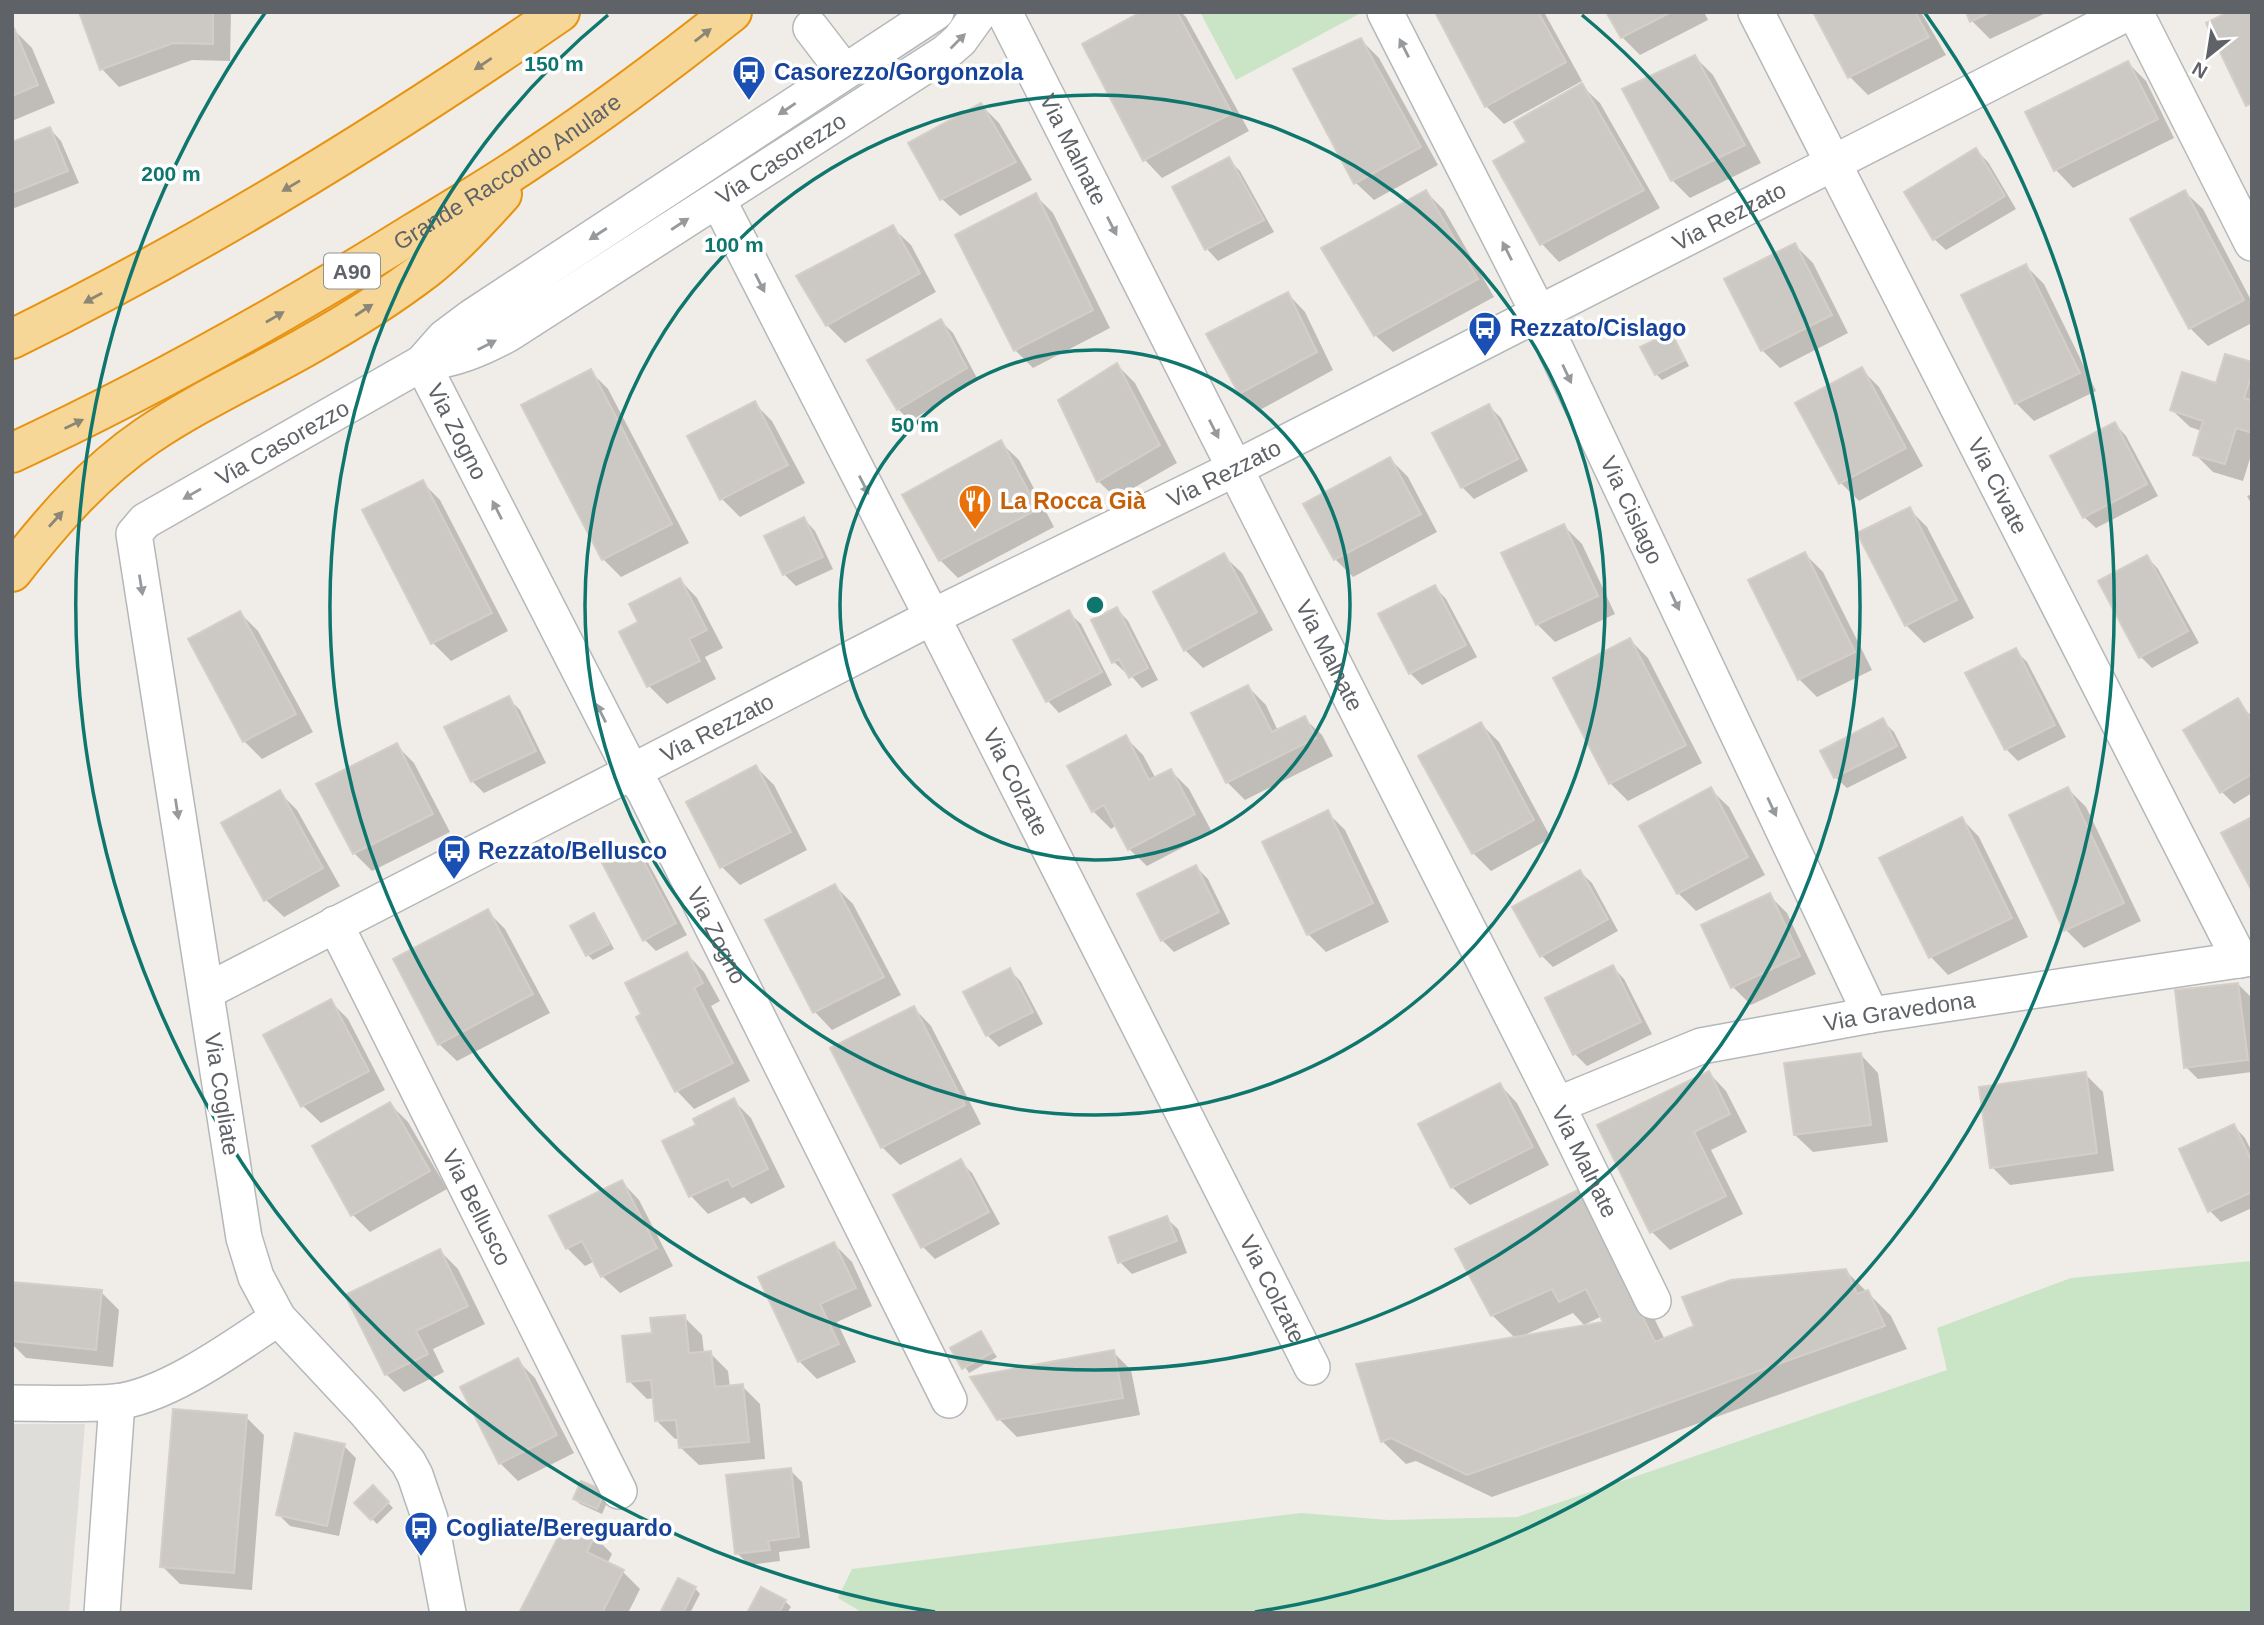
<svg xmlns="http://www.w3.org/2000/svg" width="2264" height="1625" viewBox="0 0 2264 1625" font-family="Helvetica,sans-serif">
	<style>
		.industrial { fill: #dfddda }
		.green { fill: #c9e5c6 }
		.shadow { fill: #0003; fill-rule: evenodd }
		.building { fill: #ccc8c4; stroke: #d4cfc6; stroke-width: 2 }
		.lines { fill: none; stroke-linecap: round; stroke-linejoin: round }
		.minor-casing { stroke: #b4b8bb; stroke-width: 38 }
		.highway-casing { stroke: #e79310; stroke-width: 42 }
		.minor { stroke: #fff; stroke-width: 35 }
		.highway { stroke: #f6d798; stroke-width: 38 }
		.oneway { fill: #8c8676 }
		.oneway2 { fill: #979a9c }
		.ring { fill: none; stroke: #0f766e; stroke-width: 3.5 }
		.labels { text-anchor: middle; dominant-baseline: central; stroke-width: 7; stroke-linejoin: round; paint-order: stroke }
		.shield { fill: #fff; stroke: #8f9295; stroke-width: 2 }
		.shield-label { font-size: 21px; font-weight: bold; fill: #5f6367 }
		.transit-label { font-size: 23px; font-weight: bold; fill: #164399; stroke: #fff; text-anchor: start }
		.street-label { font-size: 23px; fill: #5f6367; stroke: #fff }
		.food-label { font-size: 23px; font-weight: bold; fill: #c56008; stroke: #fff; text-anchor: start }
		.centre { fill: #0f766e; stroke: #fff; stroke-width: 3.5 }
		.ring-label { font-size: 21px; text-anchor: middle; font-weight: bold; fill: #0f766e; stroke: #fff; stroke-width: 7; stroke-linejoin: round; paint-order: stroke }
	</style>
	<rect width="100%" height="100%" fill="#f0ede8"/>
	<path class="industrial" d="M12 1424H85L69 1613H12Z"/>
	<path class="green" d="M1200 12H1358L1359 14 1236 80Z
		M2252 1261V1613H863L838 1598 852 1569 1301 1513 1389 1520 1517 1517 1947 1370 1937 1328 2071 1278Z"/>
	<path class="shadow" d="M81 12H231L230 61 192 60 119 87 102 69Z
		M1144 12H1181L1186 17 1249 131 1162 178 1145 160Z
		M1444 12H1544L1582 81 1504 124 1486 106Z
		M1608 12H1704L1708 20 1640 55 1622 37Z
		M1815 12H1921L1946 55 1868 95 1850 77Z
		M1967 12H2048L1990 39 1972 21Z
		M14 30 32 48 55 103 12 121Z
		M1361 40 1379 58 1438 165 1374 200 1356 183Z
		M1695 57 1713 75 1761 163 1690 198 1672 180Z
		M2128 63 2146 81 2174 138 2073 188 2056 170Z
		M1582 86 1600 103 1660 208 1559 262 1542 244 1529 143Z
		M981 105 999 123 1032 180 960 216 942 199Z
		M50 129 61 141 79 183 12 209V144Z
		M1976 150 1988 162 2016 209 1946 250 1934 239Z
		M1228 159 1240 171 1274 232 1218 261 1207 249Z
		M1426 192 1444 210 1494 297 1393 352 1375 335Z
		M2185 192 2203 209 2252 302V323L2208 346 2190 328Z
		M1035 195 1053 213 1110 328 1033 368 1015 350 957 236Z
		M893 228 911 245 936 292 845 343 827 325Z
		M1795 245 1813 263 1848 333 1780 368 1762 350Z
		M2026 266 2044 284 2096 391 2034 421 2016 403Z
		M1288 294 1305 312 1333 370 1258 411 1240 393Z
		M941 321 953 333 978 380 910 421 898 409Z
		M1670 334 1676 340 1689 366 1662 380 1656 374Z
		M2252 364V452L2243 481 2213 472 2195 454 2202 431 2190 427 2172 410Z
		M1117 365 1135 383 1177 463 1116 498 1098 481Z
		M1861 369 1879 387 1923 466 1859 501 1841 483Z
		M590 371 608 389 689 543 621 577 603 559 523 406Z
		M755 404 772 421 805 483 740 517 722 499Z
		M1489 406 1501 418 1528 471 1474 499 1462 487Z
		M2115 424 2126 436 2158 496 2096 528 2084 517Z
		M1001 443 1019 460 1054 527 958 578 940 560Z
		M1390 459 1408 477 1437 532 1353 577 1335 559Z
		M422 482 440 500 508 631 451 661 433 643Z
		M2252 494V505L2247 496Z
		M1909 509 1927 527 1974 618 1924 643 1906 625Z
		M804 519 815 531 833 569 796 586 784 574Z
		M1564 526 1582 544 1615 614 1555 642 1537 624Z
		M1805 554 1823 572 1872 670 1817 697 1799 679Z
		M1224 556 1242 573 1273 630 1203 668 1185 650Z
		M2147 557 2158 569 2199 643 2152 668 2140 656Z
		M680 580 697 598 723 648 705 657 716 679 667 704 649 686 621 633 640 623Z
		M1435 587 1446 599 1477 657 1422 685 1410 673 1380 615Z
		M1117 609 1128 621 1158 680 1142 688 1128 672 1126 673 1114 662Z
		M240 613 258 631 313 732 262 759 244 741 190 639Z
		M1069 613 1081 624 1112 685 1059 713 1048 701 1016 641Z
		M1630 640 1648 658 1702 763 1628 801 1610 783Z
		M2015 650 2027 662 2066 737 2018 761 2006 749Z
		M1248 687 1266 705 1278 731 1304 718 1322 735 1333 756 1245 800 1227 782Z
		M508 698 520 710 546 763 484 793 472 781Z
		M2237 700 2252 717V793L2234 804 2222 792Z
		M1883 721 1894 732 1907 758 1847 788 1835 777Z
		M1481 724 1499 742 1551 838 1491 871 1473 853Z
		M1125 737 1143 755 1156 779 1171 771 1189 789 1212 832 1147 866 1129 849 1117 825 1111 829 1093 811Z
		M396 745 414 763 450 832 372 871 354 853Z
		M756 767 774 785 807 850 740 885 722 867 688 803Z
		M2068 789 2086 807 2141 921 2084 948 2066 930 2011 816Z
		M1711 790 1729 807 1765 875 1696 911 1678 893Z
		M279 792 297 810 340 886 284 917 266 900Z
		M1327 812 1345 830 1389 922 1326 952 1308 934Z
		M1962 819 1979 837 2028 937 1948 975 1931 957 1882 858Z
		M633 845 645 857 687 935 656 951 645 940Z
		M1196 867 1208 879 1230 924 1174 952 1162 940Z
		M1580 872 1592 883 1618 931 1553 967 1541 955Z
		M835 886 853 904 901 995 832 1030 815 1012 767 921Z
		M1769 895 1787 913 1816 974 1751 1005 1733 987Z
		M488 912 505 929 550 1013 457 1061 439 1044Z
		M593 916 599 921 614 949 593 960 587 954Z
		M687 954 704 972 720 1001 711 1006 750 1081 694 1109 677 1091Z
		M1613 967 1624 979 1652 1034 1587 1066 1575 1054 1548 999Z
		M1010 970 1021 982 1043 1024 999 1047 987 1035Z
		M2238 984 2250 996 2252 1072 2198 1079 2186 1067Z
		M330 1001 348 1019 385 1090 321 1123 303 1106Z
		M914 1008 931 1026 981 1124 900 1165 882 1147Z
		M1861 1055 1878 1073 1888 1142 1813 1152 1795 1135Z
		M1709 1073 1726 1091 1747 1132 1711 1150 1743 1214 1670 1250 1652 1232Z
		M2085 1074 2103 1092 2114 1171 2010 1185 1992 1167Z
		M1500 1085 1517 1103 1549 1165 1470 1205 1452 1187Z
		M734 1101 751 1118 785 1187 751 1204 744 1197 708 1214 691 1196 698 1126Z
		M390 1104 408 1122 447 1189 370 1232 353 1215Z
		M2234 1126 2245 1138 2252 1152V1208L2221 1222 2210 1211Z
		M960 1161 972 1173 1000 1224 935 1259 923 1247Z
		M622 1182 639 1200 673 1266 620 1293 602 1276 595 1261 585 1266 567 1248Z
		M1603 1215 1665 1340 1846 1271 1891 1316 1907 1349 1492 1497 1416 1461 1406 1464 1382 1441 1516 1339 1492 1315ZM1573 1313 1584 1325 1602 1316 1606 1323 1520 1337Z
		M1166 1218 1178 1229 1187 1253 1132 1274 1120 1262Z
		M834 1244 852 1262 872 1306 837 1322 856 1362 817 1379 799 1361Z
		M440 1251 458 1269 485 1324 433 1349 444 1372 404 1392 386 1374Z
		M101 1292 119 1310 113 1367 26 1358 12 1344V1300Z
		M684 1317 702 1335 704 1353H710L728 1371 730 1387 742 1386 760 1404 765 1459 699 1465 681 1448 680 1438 675 1439 657 1421 655 1398 647 1399 629 1381 654 1334Z
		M980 1333 997 1357 969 1373 953 1348Z
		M1113 1352 1131 1370 1140 1415 1017 1437 999 1419Z
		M517 1360 535 1378 574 1453 518 1481 500 1463Z
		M246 1417 264 1435 252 1590 180 1584 162 1566Z
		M344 1446 356 1458 339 1536 290 1526 278 1514Z
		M790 1470 802 1482 810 1548 779 1552 780 1561 749 1565 737 1553Z
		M582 1483 609 1498 602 1514 580 1504 575 1499Z
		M373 1487 393 1508 377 1524 356 1503Z
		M594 1536 612 1554 607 1564 623 1572 640 1589 628 1613H521Z
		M695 1588 700 1594 690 1613H662Z
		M785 1601 791 1607 787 1613H749Z"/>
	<path class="building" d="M79 12H213V44L173 43 100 70Z
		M1141 12H1177L1232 113 1143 161 1082 44Z
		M1440 12H1538L1566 62 1485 107 1436 14Z
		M1606 12H1671L1621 38Z
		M1813 12H1915L1929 37 1848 78Z
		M1966 12H1991L1970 22Z
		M2228 12H2252V103L2246 106 2206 23Z
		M14 28 38 85 12 96V29Z
		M1361 38 1421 147 1354 184 1293 69Z
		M1695 55 1745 145 1671 181 1622 89Z
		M2128 61 2158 119 2054 171 2025 112Z
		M1582 83 1644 190 1540 245 1493 161 1526 142 1514 122Z
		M981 103 1016 162 940 200 908 143Z
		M50 127 68 171 12 193V142Z
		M1976 148 2005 196 1933 240 1904 192Z
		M1229 157 1264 220 1205 250 1172 187Z
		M1426 190 1478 279 1374 336 1321 248Z
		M2185 190 2244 300 2189 329 2130 219Z
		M1036 193 1093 310 1014 351 955 235Z
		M893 225 920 273 826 326 796 276Z
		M1795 243 1832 315 1761 351 1724 279Z
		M2026 264 2080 373 2015 404 1961 295Z
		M1288 292 1317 352 1239 394 1206 334Z
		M941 319 967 368 897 410 867 360Z
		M1671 332 1685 360 1655 375 1640 347Z
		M2225 354 2252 362V373L2244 398 2252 401V433L2236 428 2225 464 2193 455 2203 421 2170 410 2182 372 2216 383Z
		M1117 363 1160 445 1097 482 1058 400Z
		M1862 367 1906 448 1839 484 1795 403Z
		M591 369 672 524 602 560 521 405Z
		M755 401 788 465 720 500 687 436Z
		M1489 404 1518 459 1461 488 1432 433Z
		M2115 422 2147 484 2083 518 2050 456Z
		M1001 440 1038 509 939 561 902 495Z
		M1390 457 1421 514 1334 560 1303 504Z
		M423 480 492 613 431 644 362 510Z
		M1910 507 1957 600 1905 626 1857 533Z
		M804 517 823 557 783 575 764 536Z
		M1564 524 1598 596 1536 625 1501 553Z
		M1805 552 1855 652 1798 680 1748 580Z
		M1224 553 1257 612 1184 651 1153 592Z
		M2147 555 2188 631 2139 658 2098 581Z
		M680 578 707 630 689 639 700 661 647 687 619 632 638 622 629 604Z
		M1435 585 1466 645 1409 674 1378 614Z
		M1117 607 1148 668 1129 678 1119 659 1112 663 1091 620Z
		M1069 610 1102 672 1046 702 1013 640Z
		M240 611 296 714 243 742 188 639Z
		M1630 638 1686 745 1609 784 1553 678Z
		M2016 648 2055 725 2005 750 1965 673Z
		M1248 685 1272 732 1305 716 1316 738 1226 783 1191 713Z
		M509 696 536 751 471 782 444 727Z
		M2238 698 2252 722V774L2220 793 2183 730Z
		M1883 718 1897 746 1834 778 1820 751Z
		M1481 722 1534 820 1472 854 1418 756Z
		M1126 735 1149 780 1171 769 1195 814 1128 850 1104 805 1092 812 1067 766Z
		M397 743 433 814 353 854 316 784Z
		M756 765 791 832 720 868 686 802Z
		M1711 787 1748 857 1677 894 1639 826Z
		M2068 787 2124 903 2064 931 2009 815Z
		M280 790 323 868 264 901 221 823Z
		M1328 810 1373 903 1307 935 1262 842Z
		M1962 817 2012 918 1929 958 1879 858Z
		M2252 817V891L2221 833Z
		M634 843 676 923 643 941 601 861Z
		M1196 865 1219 912 1161 941 1137 894Z
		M1580 870 1608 919 1540 957 1512 907Z
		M835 884 884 977 813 1013 765 920Z
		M1770 893 1800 956 1731 988 1701 925Z
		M488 909 533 994 438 1045 393 959Z
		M594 913 609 944 586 956 570 926Z
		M687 952 703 983 694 988 733 1063 675 1092 636 1017 641 1014 625 983Z
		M1613 965 1641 1022 1573 1055 1545 998Z
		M1010 968 1033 1012 986 1036 963 992Z
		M2238 983 2248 1060 2184 1068 2175 990Z
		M331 999 369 1071 301 1107 263 1035Z
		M914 1006 965 1105 881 1148 830 1048Z
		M1861 1053 1871 1125 1794 1135 1784 1063Z
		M1709 1071 1730 1114 1694 1132 1726 1196 1650 1233 1597 1125Z
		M2086 1072 2097 1153 1990 1168 1979 1087Z
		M1500 1083 1533 1147 1451 1188 1418 1124Z
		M734 1098 768 1169 732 1187 728 1179 689 1197 662 1141 696 1125 693 1119Z
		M390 1102 430 1171 351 1216 312 1146Z
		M2234 1124 2252 1162V1192L2208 1212 2179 1149Z
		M961 1159 989 1212 921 1248 893 1195Z
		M622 1180 657 1248 601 1277 582 1241 566 1249 549 1216Z
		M1580 1189 1655 1342 1694 1326 1682 1297 1731 1280 1846 1269 1857 1294 1868 1290 1885 1326 1467 1475 1391 1438 1381 1442 1356 1364 1603 1322 1586 1289 1559 1302 1552 1289 1491 1316 1455 1249Z
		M1167 1216 1177 1241 1118 1263 1109 1237Z
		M834 1242 856 1288 820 1304 839 1344 798 1362 758 1277Z
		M440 1249 468 1306 416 1331 428 1354 385 1375 345 1295Z
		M12 1282 102 1290 96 1350 12 1341Z
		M685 1315 689 1353 711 1351 715 1387 743 1384 749 1442 679 1448 676 1420 655 1421 651 1380 627 1382 622 1336 652 1333 650 1318Z
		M981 1331 993 1352 962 1369 950 1348Z
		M1114 1350 1123 1398 997 1420 970 1377Z
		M518 1358 557 1435 499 1464 460 1387Z
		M173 1409 247 1415 234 1573 160 1567Z
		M295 1433 345 1444 327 1526 276 1515Z
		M791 1468 799 1537 768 1541 770 1550 735 1554 726 1475Z
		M581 1481 605 1491 597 1509 573 1499Z
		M373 1485 389 1502 371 1520 354 1503Z
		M567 1520 595 1535 587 1552 624 1570 602 1613H519Z
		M678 1578 696 1587 683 1613H660Z
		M761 1587 786 1600 779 1613H747Z"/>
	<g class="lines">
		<defs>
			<g id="minor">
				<path id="s1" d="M1004 12 1557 1105 1653 1301"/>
				<path id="s2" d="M1385 12 1538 312 1871 1015"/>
				<path id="s3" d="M1756 12 2240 960"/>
				<path d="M2135 12 2252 243"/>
				<path d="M811 28 844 71"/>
				<path id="s4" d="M718 200 924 601 1312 1367"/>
				<path id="s5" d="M422 363 632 773 644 790 949 1400"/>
				<path id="s6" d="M422 363C454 360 480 349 508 334L945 53 960 40 980 12"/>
				<path id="s7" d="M335 924 619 1491"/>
				<path id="s8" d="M207 991 932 617 1234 469 2129 12"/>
				<path id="s9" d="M1557 1105 1701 1046 1871 1015 2252 958"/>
				<path d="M12 1403C46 1403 82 1405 115 1402 166 1397 236 1346 278 1318"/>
				<path d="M102 1613 117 1402"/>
				<path id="s10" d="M448 1613 430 1519 415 1475 408 1462 365 1411 278 1318 256 1277 244 1238 134 534 145 521 422 363 444 338 472 317 936 12"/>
			</g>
			<g id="highway">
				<path d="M12 339C203 245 385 133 560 12"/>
				<path id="s11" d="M12 453C152 388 285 313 415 232 456 207 497 183 536 156 604 111 669 62 732 12"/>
				<path d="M12 572C52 521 93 473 147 436 200 400 259 374 314 342 351 321 392 295 426 269 454 247 478 221 502 194"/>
			</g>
		</defs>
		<use href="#minor" class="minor-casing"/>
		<use href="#highway" class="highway-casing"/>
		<use href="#minor" class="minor"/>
		<use href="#highway" class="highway"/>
	</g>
	<defs><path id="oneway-solid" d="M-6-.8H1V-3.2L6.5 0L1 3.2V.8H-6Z" transform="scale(1.75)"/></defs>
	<g class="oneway">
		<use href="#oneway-solid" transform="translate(703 35) rotate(-38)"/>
		<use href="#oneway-solid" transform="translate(483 64) rotate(146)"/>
		<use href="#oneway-solid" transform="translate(291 186) rotate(149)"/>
		<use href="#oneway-solid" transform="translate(93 298) rotate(151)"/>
		<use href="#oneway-solid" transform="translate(364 310) rotate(-33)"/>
		<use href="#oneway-solid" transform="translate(275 317) rotate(-30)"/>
		<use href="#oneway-solid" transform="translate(74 424) rotate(-26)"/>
		<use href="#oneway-solid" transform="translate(56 519) rotate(-48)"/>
	</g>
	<g class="oneway2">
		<use href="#oneway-solid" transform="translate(958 41) rotate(-45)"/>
		<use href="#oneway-solid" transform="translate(1404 48) rotate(-117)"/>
		<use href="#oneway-solid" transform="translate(787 109) rotate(146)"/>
		<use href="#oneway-solid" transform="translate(680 224) rotate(-33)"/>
		<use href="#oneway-solid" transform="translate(1112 226) rotate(63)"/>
		<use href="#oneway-solid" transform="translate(598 234) rotate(147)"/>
		<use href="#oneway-solid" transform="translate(1507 251) rotate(-117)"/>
		<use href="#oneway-solid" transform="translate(760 283) rotate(63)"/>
		<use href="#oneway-solid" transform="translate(487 345) rotate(-27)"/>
		<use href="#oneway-solid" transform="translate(1567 374) rotate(65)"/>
		<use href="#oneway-solid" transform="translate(1214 429) rotate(63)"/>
		<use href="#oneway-solid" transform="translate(864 485) rotate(63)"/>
		<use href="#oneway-solid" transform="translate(192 494) rotate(150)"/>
		<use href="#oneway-solid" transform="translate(497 510) rotate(-117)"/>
		<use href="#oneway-solid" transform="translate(141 585) rotate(81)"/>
		<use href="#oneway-solid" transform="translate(1675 601) rotate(65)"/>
		<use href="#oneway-solid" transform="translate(601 713) rotate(-117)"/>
		<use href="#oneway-solid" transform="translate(1772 807) rotate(65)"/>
		<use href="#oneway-solid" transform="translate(177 809) rotate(81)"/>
	</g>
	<g class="ring">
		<circle cx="1095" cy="605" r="255"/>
		<circle cx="1095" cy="605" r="510"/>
		<path d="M1582 15A765 765 0 1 1 608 15"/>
		<path d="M935 1612A1020 1020 0 0 1 265 13M1925 13A1020 1020 0 0 1 1255 1612"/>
	</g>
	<defs>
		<symbol id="bus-pin" viewBox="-11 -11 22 30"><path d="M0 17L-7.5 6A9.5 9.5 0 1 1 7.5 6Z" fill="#1a4fb4" stroke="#fff"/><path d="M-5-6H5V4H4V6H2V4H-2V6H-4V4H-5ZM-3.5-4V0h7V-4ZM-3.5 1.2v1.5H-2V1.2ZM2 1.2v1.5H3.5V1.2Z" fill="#fff"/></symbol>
		<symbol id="restaurant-pin" viewBox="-11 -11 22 30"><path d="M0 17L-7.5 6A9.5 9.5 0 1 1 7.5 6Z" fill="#e8710a" stroke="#fff"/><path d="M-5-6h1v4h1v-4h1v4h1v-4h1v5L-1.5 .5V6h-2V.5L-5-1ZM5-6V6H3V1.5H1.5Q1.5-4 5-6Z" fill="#fff"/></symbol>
	</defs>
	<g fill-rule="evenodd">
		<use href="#bus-pin" x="730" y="53" width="38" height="52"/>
		<use href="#bus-pin" x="1466" y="309" width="38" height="52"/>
		<use href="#restaurant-pin" x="956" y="482" width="38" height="52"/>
		<use href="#bus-pin" x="435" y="832" width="38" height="52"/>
		<use href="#bus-pin" x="402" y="1509" width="38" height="52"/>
	</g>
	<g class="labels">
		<rect class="shield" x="324" y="253.5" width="56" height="35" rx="5"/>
		<g class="shield-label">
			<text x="352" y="271">A90</text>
		</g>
		<g class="transit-label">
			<text x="774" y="72">Casorezzo/Gorgonzola</text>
			<text x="1510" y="328">Rezzato/Cislago</text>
			<text x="478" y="851">Rezzato/Bellusco</text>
			<text x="446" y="1528">Cogliate/Bereguardo</text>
		</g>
		<g class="street-label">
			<text stroke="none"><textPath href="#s1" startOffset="154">Via Malnate</textPath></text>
			<text stroke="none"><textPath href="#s6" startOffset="416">Via Casorezzo</textPath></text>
			<text stroke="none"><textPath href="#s11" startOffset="570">Grande Raccordo Anulare</textPath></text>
			<text stroke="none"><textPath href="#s8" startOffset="1708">Via Rezzato</textPath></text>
			<text stroke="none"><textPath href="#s5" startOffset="77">Via Zogno</textPath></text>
			<text stroke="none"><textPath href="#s10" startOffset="1326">Via Casorezzo</textPath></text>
			<text stroke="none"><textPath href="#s8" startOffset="1141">Via Rezzato</textPath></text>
			<text stroke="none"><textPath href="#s3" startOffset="532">Via Civate</textPath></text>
			<text stroke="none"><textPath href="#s2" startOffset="556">Via Cislago</textPath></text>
			<text stroke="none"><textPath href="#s1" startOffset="721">Via Malnate</textPath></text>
			<text stroke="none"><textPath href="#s8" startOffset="574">Via Rezzato</textPath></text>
			<text stroke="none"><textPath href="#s4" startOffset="654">Via Colzate</textPath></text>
			<text stroke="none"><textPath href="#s5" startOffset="644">Via Zogno</textPath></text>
			<text stroke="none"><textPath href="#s9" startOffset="357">Via Gravedona</textPath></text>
			<text transform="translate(222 1094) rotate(81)">Via Cogliate</text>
			<text stroke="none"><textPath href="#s1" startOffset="1288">Via Malnate</textPath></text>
			<text stroke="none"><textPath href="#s7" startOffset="317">Via Bellusco</textPath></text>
			<text stroke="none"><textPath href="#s4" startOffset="1222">Via Colzate</textPath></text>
		</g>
		<g class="food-label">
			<text x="1000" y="501">La Rocca Già</text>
		</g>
	</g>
	<circle cx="1095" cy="605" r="10" class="centre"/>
	<g class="ring-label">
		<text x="554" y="71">150 m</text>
		<text x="171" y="181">200 m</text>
		<text x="734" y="252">100 m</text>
		<text x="915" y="432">50 m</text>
	</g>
	<rect width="2264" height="1625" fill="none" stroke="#5f6367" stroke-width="28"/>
	<g transform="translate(2208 56) rotate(210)" stroke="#ffffff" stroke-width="5" paint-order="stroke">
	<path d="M0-5L12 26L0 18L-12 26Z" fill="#5f6367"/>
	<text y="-10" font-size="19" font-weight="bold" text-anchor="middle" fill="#5f6367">N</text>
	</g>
</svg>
